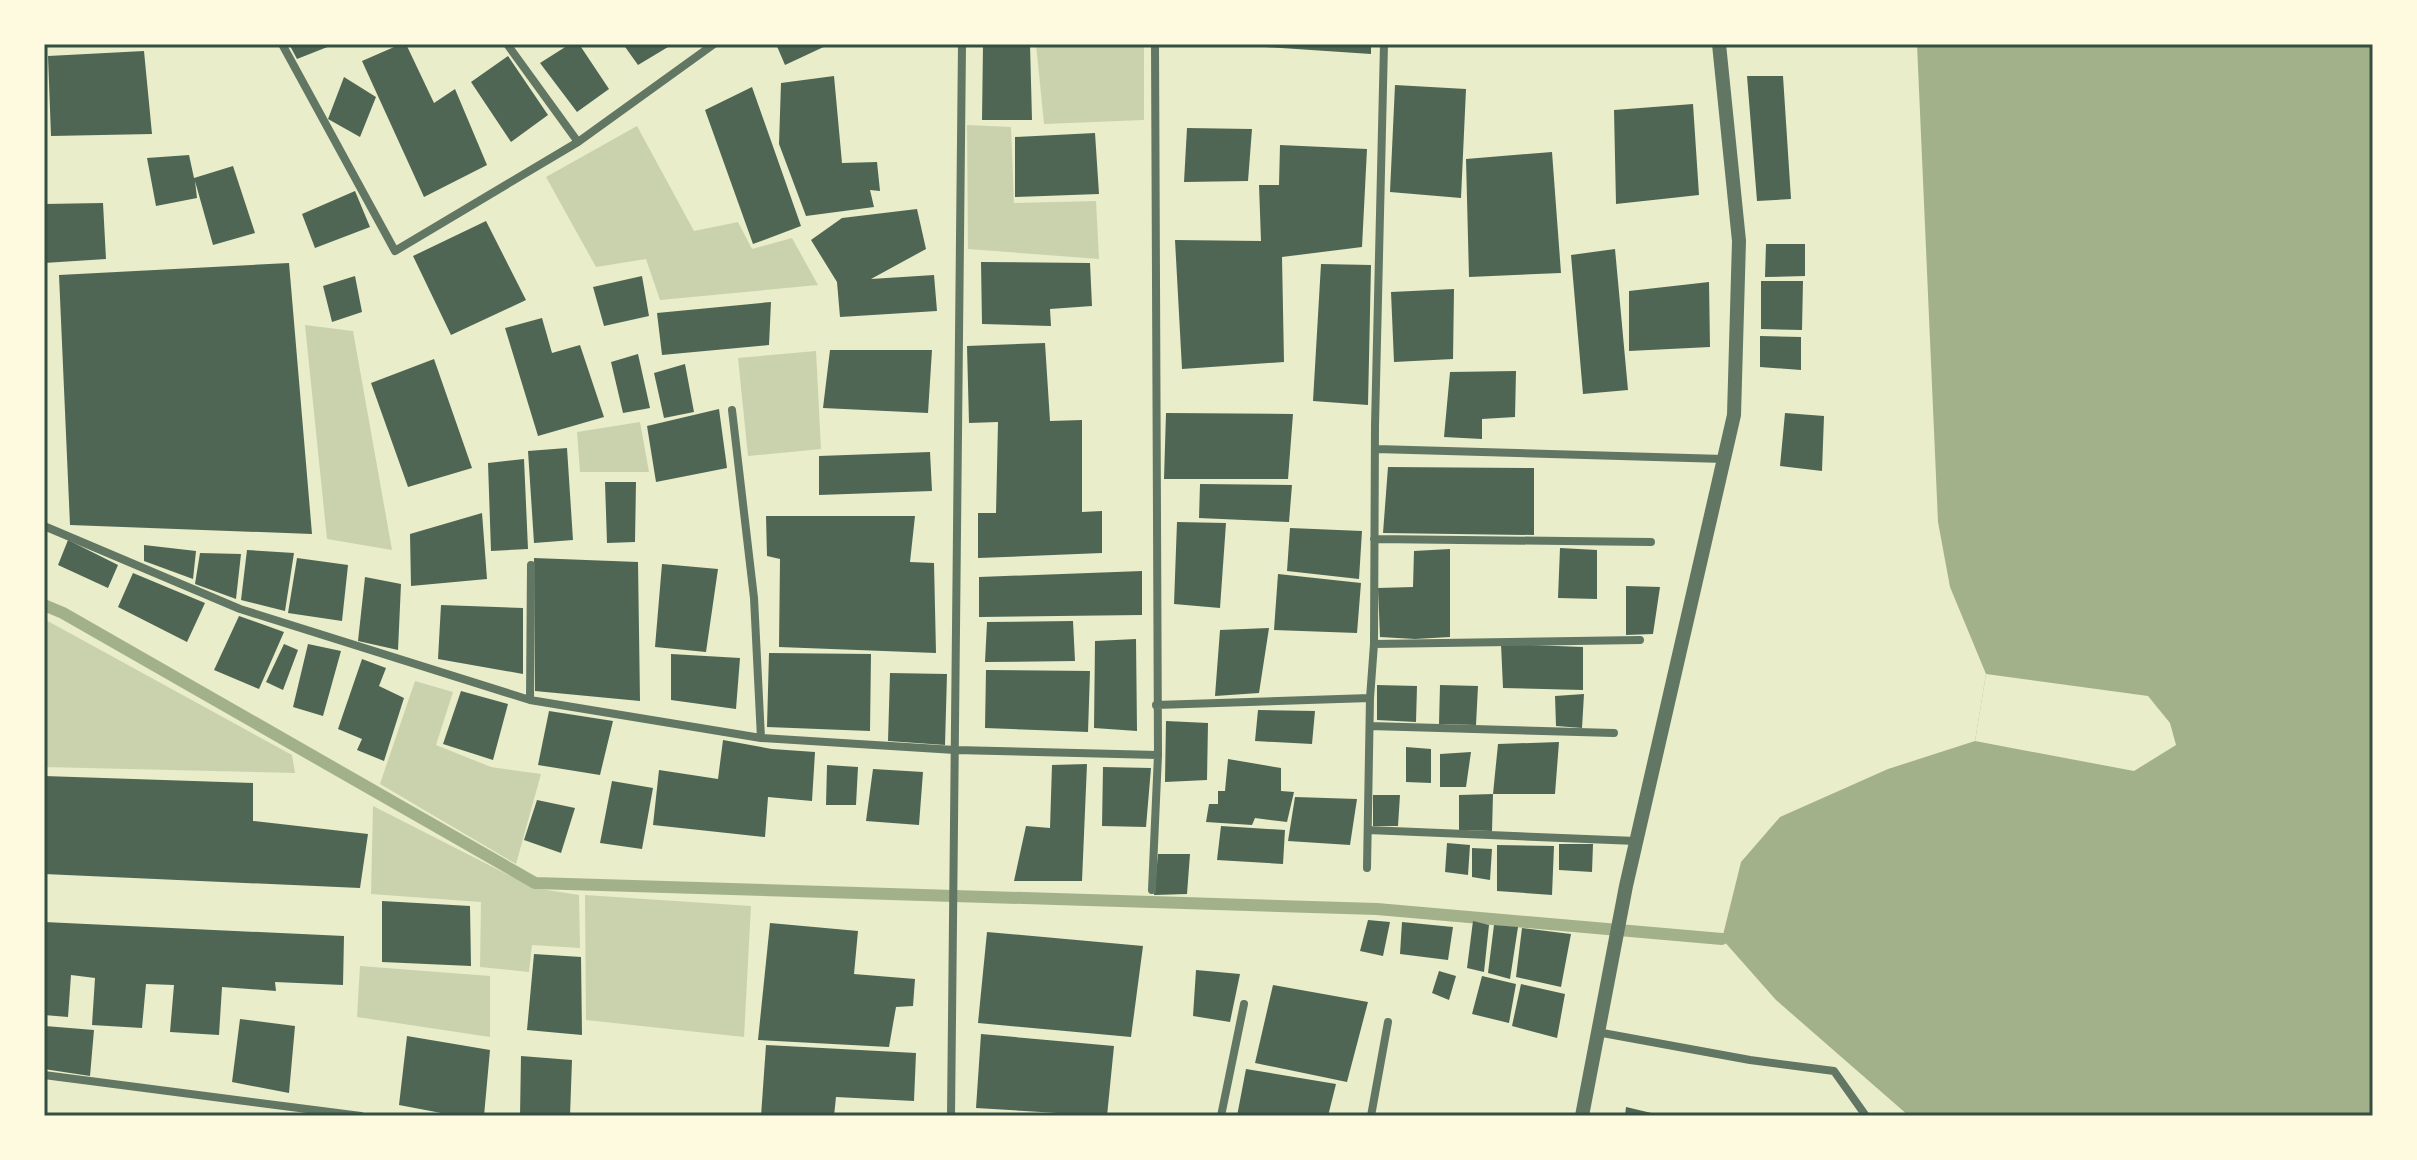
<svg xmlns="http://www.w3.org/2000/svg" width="2417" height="1160" viewBox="0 0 2417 1160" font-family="'Public Sans',sans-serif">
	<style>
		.green { fill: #cad2ad }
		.water { fill: #a3b18a }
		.pier { fill: #e9edc9 }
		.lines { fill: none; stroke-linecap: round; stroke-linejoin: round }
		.stream { stroke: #a3b18a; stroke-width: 12 }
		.building { fill: #4f6655 }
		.minor { stroke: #617663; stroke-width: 8 }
		.tertiary { stroke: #617663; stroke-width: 14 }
		.neatline { fill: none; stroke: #344e41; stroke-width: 3 }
	</style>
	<rect width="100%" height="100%" fill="#e9edc9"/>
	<path class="green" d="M1036 44H1144V120L1044 124Z
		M967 125 1011 127 1014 203 1096 201 1099 259 968 249Z
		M637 126 694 231 738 222 752 249 792 238 818 285 660 300 646 259 596 267 546 177Z
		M305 325 353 331 392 550 327 539Z
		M816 351 821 449 748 456 738 358Z
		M640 422 649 472H580L577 432Z
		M44 619 292 755 295 773 44 767Z
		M415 681 453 692 436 745 491 767 541 774 516 864 380 784Z
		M373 806 534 888 579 895 580 948 532 945 529 972 480 967 481 902 371 894Z
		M585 895 751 906 744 1037 586 1020Z
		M360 966 490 976V1037L357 1017Z"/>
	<path class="water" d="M1917 44H2373V1116H1909L1776 1000 1722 939 1741 862 1780 817 1888 769 1975 741 1986 674 1950 587 1938 522Z"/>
	<path class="pier" d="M1986 674 2148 696 2170 723 2176 745 2134 771 1975 741Z"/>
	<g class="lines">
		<path class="stream" d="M44 605 63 613 535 883 1377 909 1722 939"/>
	</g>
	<path class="building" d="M289 44H335L297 59Z
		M401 44H406L434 103 455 89 487 165 424 197 362 61Z
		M570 44H579L609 89 577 112 540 63Z
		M623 44H673L638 65Z
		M776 44H830L785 65Z
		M983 44H1030L1032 120H982Z
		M1265 44H1371V54L1265 47Z
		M144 51 152 134 51 136 48 56Z
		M508 56 548 115 511 142 471 82Z
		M834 76 842 163 877 162 880 191 870 190 874 207 806 216 779 144 781 83Z
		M1747 76H1783L1791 199 1757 201Z
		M344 77 376 97 360 137 328 119Z
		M1395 85 1466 89 1461 198 1390 192Z
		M752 87 801 226 753 244 705 110Z
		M1693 104 1699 195 1616 204 1614 110Z
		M1187 128 1252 129 1248 181 1184 182Z
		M1095 133 1099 194 1015 197V137Z
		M1280 145 1367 149 1362 247 1282 257 1284 362 1182 369 1175 240 1261 241 1259 185H1279Z
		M1552 152 1561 273 1469 277 1466 159Z
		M189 155 194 178 233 166 255 233 213 245 195 181 197 198 156 206 147 158Z
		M355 191 370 227 315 248 302 214Z
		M103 203 106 259 44 263V204Z
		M917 209 926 249 871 279 934 275 937 311 840 317 837 282 811 240 842 218Z
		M486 221 526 300 451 335 413 256Z
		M1766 244H1805V276L1765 277Z
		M1615 249 1628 390 1583 394 1571 255Z
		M981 262 1090 263 1092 306 1050 309 1051 326 982 324Z
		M289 263 312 534 70 525 59 275Z
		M1321 264 1371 265 1368 405 1313 401Z
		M355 276 362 312 332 322 323 286Z
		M642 276 649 316 604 326 593 287Z
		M1761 281H1803L1802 330 1761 329Z
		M1709 282 1710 347 1629 351V291Z
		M1454 289 1453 359 1394 362 1391 292Z
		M771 302 769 345 662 355 657 313Z
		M542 318 552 353 580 345 604 417 538 436 505 328Z
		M1760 336 1801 337V370L1760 367Z
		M1045 343 1050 421 1082 420V512L1102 511V553L978 558V513H996L998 422 969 423 967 346Z
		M830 350H932L928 413 823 408Z
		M638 354 650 408 623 413 611 362Z
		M434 359 472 468 408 487 371 383Z
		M685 364 694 412 664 418 654 373Z
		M1516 371 1515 417 1482 419V439L1444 437 1450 372Z
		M719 409 727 468 656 482 647 426Z
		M1166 413 1293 414 1288 479H1164Z
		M1785 413 1824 416 1822 471 1780 466Z
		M567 448 573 540 534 543 528 451Z
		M930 452 932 491 819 495V456Z
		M524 459 528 549 491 551 488 463Z
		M1388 467 1534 468V535L1383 533Z
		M605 482H636L635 542 607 543Z
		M1200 484 1292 485 1289 522 1199 518Z
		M482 513 487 579 411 586 410 534Z
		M766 516H915L910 562 934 563 936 653 779 647 780 559 767 556Z
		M1177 522 1226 523 1220 608 1174 604Z
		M1290 528 1362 531 1359 579 1287 571Z
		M68 540 118 565 108 588 58 565Z
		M144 545 196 551 193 579 144 561Z
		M1560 548 1597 550V599L1558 598Z
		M1450 549V637L1415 639 1380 637 1378 588 1413 587 1414 551Z
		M247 550 294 553 285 611 241 600Z
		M200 553 241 554 236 599 195 584Z
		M297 558 348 565 342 621 288 613Z
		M534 558 638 562 640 701 535 691Z
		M662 564 718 569 706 652 655 647Z
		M1142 571V615L979 617V577Z
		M133 573 205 603 187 642 118 607Z
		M1278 574 1361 583 1357 633 1274 630Z
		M365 577 401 584 398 650 358 641Z
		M1626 586 1660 587 1653 634 1626 635Z
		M441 605 523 608V674L438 659Z
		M239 616 284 632 259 689 214 670Z
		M1073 621 1075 661 985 662 987 622Z
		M1269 628 1259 693 1215 696 1220 630Z
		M1136 639 1137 731 1094 728 1095 641Z
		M284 644 298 650 283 690 266 682Z
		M308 644 341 651 323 716 293 707Z
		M1501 644 1583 647V690L1503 688Z
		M769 653 871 654 870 731 767 727Z
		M671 654 740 658 736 709 671 700Z
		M362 659 386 668 379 686 404 698 384 761 357 750 362 739 338 729Z
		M986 670 1090 671 1088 732 985 728Z
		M890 673 947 674 945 745 888 741Z
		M1377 685 1417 686 1416 722 1377 720Z
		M1440 685 1478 686 1476 725 1439 724Z
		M461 691 508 704 493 760 443 744Z
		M1584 694 1582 728 1556 726 1555 696Z
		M1258 710 1315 711 1312 744 1255 741Z
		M549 711 613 721 600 775 538 765Z
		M1166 721 1208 723 1207 780 1165 782Z
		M723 740 772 749 815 752 812 801 768 797 765 837 653 825 659 770 718 779Z
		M1559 742 1555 794H1493L1498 744Z
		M1406 747 1431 749V783L1406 782Z
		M1471 752 1466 787H1440V754Z
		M1228 759 1281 768V791L1294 792 1287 822 1255 818 1252 825 1206 822 1209 804H1218V791H1225Z
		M1087 764 1082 881H1014L1026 826 1050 828 1052 765Z
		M827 765 858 767 856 805H826Z
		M1103 767 1151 768 1146 827 1102 826Z
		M873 769 923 772 919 825 866 821Z
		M44 776 253 783V821L368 834 360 888 44 874Z
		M612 781 653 788 642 849 600 843Z
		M1493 794 1492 831 1459 830V795Z
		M1373 795H1400L1398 826H1373Z
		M1295 797 1357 799 1350 845 1288 841Z
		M537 800 575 808 561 853 524 840Z
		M1221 826 1285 830 1283 864 1217 860Z
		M1447 843 1470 845 1468 875 1445 872Z
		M1559 844H1593L1592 872 1559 870Z
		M1497 845 1554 846 1552 895 1497 891Z
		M1472 848 1492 849 1490 880 1472 877Z
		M1158 854H1190L1187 894 1154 895Z
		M382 901 470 906 471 966 382 962Z
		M1368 920 1390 922 1383 956 1360 951Z
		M1473 921 1489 925 1484 972 1467 968Z
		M44 922 344 936 343 985 275 982 276 991 222 987 219 1035 170 1032 174 985 146 984 142 1028 92 1025 95 978 71 975 68 1017 44 1015Z
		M1402 922 1453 927 1448 960 1400 954Z
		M770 923 858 931 854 974 915 979 913 1006 896 1007 889 1047 758 1040Z
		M1494 925 1518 927 1510 979 1488 973Z
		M1522 928 1571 934 1561 987 1516 977Z
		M987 932 1143 946 1131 1037 978 1023Z
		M534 954 581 957 582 1035 527 1030Z
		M1196 970 1240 974 1230 1022 1193 1016Z
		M1439 971 1456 976 1449 1000 1432 993Z
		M1482 976 1516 984 1509 1023 1472 1014Z
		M1521 984 1565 994 1557 1038 1512 1026Z
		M1273 985 1368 1002 1347 1082 1255 1063Z
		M240 1019 295 1026 289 1093 232 1082Z
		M45 1026 94 1030 90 1076 44 1069Z
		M981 1034 1114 1046 1107 1116 976 1108Z
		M407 1036 490 1050 484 1116H457L399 1105Z
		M766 1045 916 1053 914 1101 836 1097 834 1116H761Z
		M521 1056 572 1060 570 1116H520Z
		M1246 1069 1336 1084 1328 1116H1237Z
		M1626 1107 1660 1115 1659 1116H1625Z"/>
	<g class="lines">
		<path class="minor" d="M282 44 395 251 578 142 714 44
			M507 44 578 142
			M732 410 754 598 761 738
			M1376 449 1724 459
			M44 526 240 609 530 700 761 738 955 750 1158 755
			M1374 539 1651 542
			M1374 644 1640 640
			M530 700 531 565
			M1156 705 1370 698
			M1370 726 1614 733
			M1368 830 1636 841
			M1367 868 1370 698 1374 644 1375 426 1384 44
			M1152 890 1158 755 1155 44
			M1597 1032 1750 1060 1834 1071 1866 1116
			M44 1075 361 1116
			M951 1116 962 44
			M1221 1116 1244 1004
			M1371 1116 1388 1022"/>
		<path class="tertiary" d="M1582 1116 1626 886 1734 415 1739 241 1719 44"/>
	</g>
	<rect width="2417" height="1160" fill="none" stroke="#fefae0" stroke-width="92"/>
	<rect x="46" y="46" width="2325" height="1068" class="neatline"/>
</svg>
